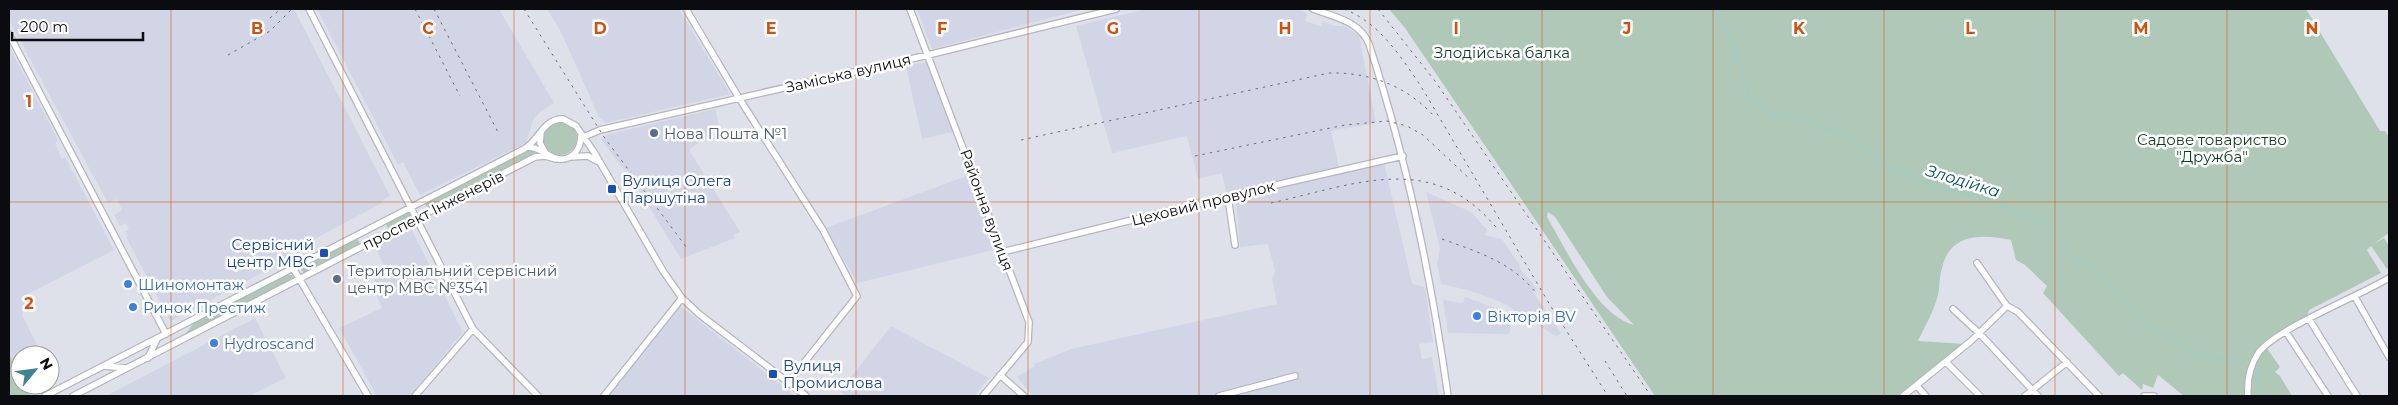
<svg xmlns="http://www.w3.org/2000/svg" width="2398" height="405" viewBox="0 0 2398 405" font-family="Montserrat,sans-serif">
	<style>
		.built { fill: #d1d5e5 }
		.green { fill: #b0c8b8; fill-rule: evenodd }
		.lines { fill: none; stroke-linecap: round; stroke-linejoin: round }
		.stream { stroke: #9acdd0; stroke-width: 1 }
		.minor-casing { stroke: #b4b6be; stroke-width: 8 }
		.minor { stroke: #fff; stroke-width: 5.5 }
		.rail { stroke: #6c6d73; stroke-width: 1; stroke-dasharray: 2.5 5; stroke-linecap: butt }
		.grid { fill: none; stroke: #d2510c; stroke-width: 1; stroke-opacity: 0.55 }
		.service-dot { fill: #5c6f8a; stroke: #fff; stroke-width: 2 }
		.transit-dot { fill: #1a4fb4; stroke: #fff; stroke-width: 2 }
		.shop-dot { fill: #3f7fe0; stroke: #fff; stroke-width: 2 }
		.labels { text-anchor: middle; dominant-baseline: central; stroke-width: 5; stroke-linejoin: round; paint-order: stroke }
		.park-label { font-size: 15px; fill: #0f3d24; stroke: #fff }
		.street-label { font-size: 15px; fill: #0b0c0f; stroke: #fff }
		.service-label { font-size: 15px; fill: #4e5e75; stroke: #fff; text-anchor: start }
		.transit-label { font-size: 15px; fill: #164399; stroke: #fff; text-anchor: start }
		.shop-label { font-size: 15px; fill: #366cbe; stroke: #fff; text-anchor: start }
		.water-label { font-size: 16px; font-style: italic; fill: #025155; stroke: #fff }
		.grid-label { font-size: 16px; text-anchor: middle; font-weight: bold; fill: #d2510c; stroke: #fff; stroke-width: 5; stroke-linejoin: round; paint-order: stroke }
	</style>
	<rect width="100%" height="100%" fill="#dfe1ea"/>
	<path class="built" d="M9 9H294L390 196 381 201 382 203 307 243 304 250 173 320 169 319 126 237 128 236 125 231 129 229 126 223 120 226 114 215 122 210 117 199 108 203 9 20Z
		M317 9H499L554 103 540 112 533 120 526 143 420 195 403 162 398 165Z
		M547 9H679L730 94 606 123 599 117 561 32Z
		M917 9H1085L932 49Z
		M1146 9H1296L1307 13 1305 21 1321 26 1323 21 1334 26H1344L1359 35 1376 123 1331 131 1339 167 1227 195 1222 173 1198 179 1187 136 1112 153 1076 26Z
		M9 46 58 140 55 144 62 159 65 157 114 250 24 296 27 301 22 315 42 355H20V376L9 354Z
		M926 62 953 132 922 139 906 66Z
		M715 109 719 126 689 150 740 232 733 235 735 238 681 259 626 169 624 170 601 139 609 134Z
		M1384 162 1412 284 1425 287 1433 342 1419 344 1422 359 1432 357 1439 396H1033L1017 377 1035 366 1034 364 1071 349 1277 304 1272 279 1275 271 1268 244 1240 247 1236 203 1248 194Z
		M966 176 997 249 857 283 826 228Z
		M1426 192 1471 212 1487 230 1485 235 1502 239 1519 264 1520 269 1537 289 1533 292 1561 333 1557 337 1501 302 1468 290 1441 284 1437 263 1440 248Z
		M411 228 463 332 410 396H377L339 328 382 308 372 284 385 268 375 246Z
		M1465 297 1509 313 1507 319 1512 322 1509 334 1448 333 1443 300 1463 303Z
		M680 306 795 396H609Z
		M255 318 286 378 249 396H106Z
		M891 326 989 378 974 396H846L840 391Z"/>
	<path class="green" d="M1389 9H2306L2380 131H2385L2389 137V233L2373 244 2384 238 2389 246V267L2387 269 2371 246 2367 250 2381 273 2309 310 2307 316 2267 339 2268 350 2280 367 2275 372 2280 376 2292 396H2184L2158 375 2153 388 2143 384 2142 390 2123 373 2119 376 2043 293 2047 286 2025 265 2016 260 2011 240C1982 234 1950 233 1942 268 1939 277 1940 286 1938 295 1934 311 1925 326 1918 341L1965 344 1897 396H1655L1405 28ZM1548 212 1555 217 1607 297 1634 325C1596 315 1566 249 1547 217Z
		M543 138a17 17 0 1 1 34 0a17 17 0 1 1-34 0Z
		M528 148 536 153 430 208 426 206 425 203Z
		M407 212 410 213V218L390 228 387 227 386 223Z
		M357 237 360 244 305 273 301 270V267Z
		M285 275H292L295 278 231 311 227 309 231 303Z
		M218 312 223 314 188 334 186 333 194 323Z
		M9 354 20 376V385H25L30 395 27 396H9Z"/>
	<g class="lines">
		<path class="stream" d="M1714 9 1734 45 1750 99 1771 114 1802 119 1849 137 1886 166 1943 190 1975 194 2045 223
			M2049 228 2076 259 2100 272 2145 325 2199 354 2245 364
			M2255 370 2259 377 2257 387 2265 396"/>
		<defs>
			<path id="minor" d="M309 9 473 329 538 396
				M686 9 739 98 823 230 857 296 788 383
				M910 9 1029 322 1028 342 983 396
				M1313 9C1334 17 1360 21 1369 44 1407 159 1431 276 1448 396
				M9 34 166 334
				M541 133 540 143 545 152
				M581 138 600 130 928 55 1116 9
				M528 147C545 147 556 169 574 154 579 149 581 142 581 135
				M570 157 588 156 597 161
				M1228 197 1235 245
				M1002 252 1250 191 1403 156
				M1977 263 2007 306 2018 312 2099 396
				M293 268 368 396
				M2355 297 2389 357
				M1953 309 1980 334 2038 396
				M2309 319 2357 396
				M2286 332 2328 396
				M148 358 157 339
				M1946 362 1980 396
				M105 366 126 368
				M1000 375 1024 396
				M1917 386 1926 396
				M45 396 524 149C540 140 542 119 563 119L576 126 594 152 663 271 682 298 699 314 806 396
				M73 396 535 157 545 156 556 159
				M415 396 473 329
				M604 396 682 298
				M1219 396 1295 376
				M1903 396 1971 341 2007 306
				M2025 396 2067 362
				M2144 396H2154
				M2248 396C2247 381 2250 365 2259 352 2278 328 2359 296 2389 278"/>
		</defs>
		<use href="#minor" class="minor-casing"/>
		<use href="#minor" class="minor"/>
		<path class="rail" d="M415 9 460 96
			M434 9 499 134
			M524 9 604 137 687 248
			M1344 9C1380 23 1401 57 1422 88L1550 305 1608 396
			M1378 9 1435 81 1651 396
			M270 18 281 9
			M228 55 270 31 292 9
			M1021 140 1329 73C1370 72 1407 86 1435 117
			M1195 156 1345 125 1387 121 1407 126 1423 135 1471 180
			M1271 203C1357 184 1434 149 1499 231
			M1442 239C1478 252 1512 262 1537 294
			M1605 361 1627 396"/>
	</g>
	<path class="grid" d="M171 9V396M343 9V396M514 9V396M685 9V396M856 9V396M1028 9V396M1199 9V396M1370 9V396M1542 9V396M1713 9V396M1884 9V396M2055 9V396M2227 9V396M9 202H2389"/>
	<g class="service-dot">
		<circle cx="654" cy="133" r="5"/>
		<circle cx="337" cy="279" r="5"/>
	</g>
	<g class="transit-dot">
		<rect x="607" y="184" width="10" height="10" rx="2.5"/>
		<rect x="319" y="248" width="10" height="10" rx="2.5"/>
		<rect x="768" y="369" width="10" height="10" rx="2.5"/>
	</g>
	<g class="shop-dot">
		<circle cx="128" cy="284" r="5"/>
		<circle cx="133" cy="307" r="5"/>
		<circle cx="1477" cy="316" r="5"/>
		<circle cx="214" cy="343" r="5"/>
	</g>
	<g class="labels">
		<g class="park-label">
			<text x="1502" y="52">Злодійська балка</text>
			<text x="2212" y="139">Садове товариство<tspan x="2212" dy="17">"Дружба"</tspan></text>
		</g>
		<g class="street-label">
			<text transform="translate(848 73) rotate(-13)">Заміська вулиця</text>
			<text transform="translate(1203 203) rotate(-14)">Цеховий провулок</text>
			<text transform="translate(433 210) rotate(-27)">проспект Інженерів</text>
			<text transform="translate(987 210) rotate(70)">Районна вулиця</text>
		</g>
		<g class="service-label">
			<text x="664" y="133">Нова Пошта №1</text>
			<text x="347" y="270">Територіальний сервісний<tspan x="347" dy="17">центр МВС №3541</tspan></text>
		</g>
		<g class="transit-label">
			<text x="622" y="180">Вулиця Олега<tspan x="622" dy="17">Паршутіна</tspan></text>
			<text x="314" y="244" text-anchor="end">Сервісний<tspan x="314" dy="17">центр МВС</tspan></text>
			<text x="783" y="365">Вулиця<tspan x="783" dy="17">Промислова</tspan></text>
		</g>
		<g class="shop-label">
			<text x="138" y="284">Шиномонтаж</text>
			<text x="143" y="307">Ринок Престиж</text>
			<text x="1487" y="316">Вікторія BV</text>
			<text x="224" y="343">Hydroscand</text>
		</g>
		<g class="water-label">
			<text transform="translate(1963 181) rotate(17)">Злодійка</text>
		</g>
	</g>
	<g class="grid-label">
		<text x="257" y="34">B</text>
		<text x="428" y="34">C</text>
		<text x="600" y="34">D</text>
		<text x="771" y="34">E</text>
		<text x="942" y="34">F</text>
		<text x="1113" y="34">G</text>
		<text x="1285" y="34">H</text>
		<text x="1456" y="34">I</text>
		<text x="1627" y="34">J</text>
		<text x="1799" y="34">K</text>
		<text x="1970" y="34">L</text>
		<text x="2141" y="34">M</text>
		<text x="2312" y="34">N</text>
		<text x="29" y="107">1</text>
		<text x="29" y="309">2</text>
	</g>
	<rect width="2398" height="405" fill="none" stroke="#0b0c0f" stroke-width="20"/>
	<g transform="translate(35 370) rotate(61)"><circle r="24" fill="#ffffff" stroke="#9d9e9f"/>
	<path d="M0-4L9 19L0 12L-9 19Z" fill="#418294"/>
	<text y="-8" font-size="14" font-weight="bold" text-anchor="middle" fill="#0b0c0f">N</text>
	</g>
	<path d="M12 32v8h131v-8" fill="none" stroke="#0b0c0f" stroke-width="2.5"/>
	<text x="20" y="32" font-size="15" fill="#0b0c0f" stroke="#ffffff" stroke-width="4" paint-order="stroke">200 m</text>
</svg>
